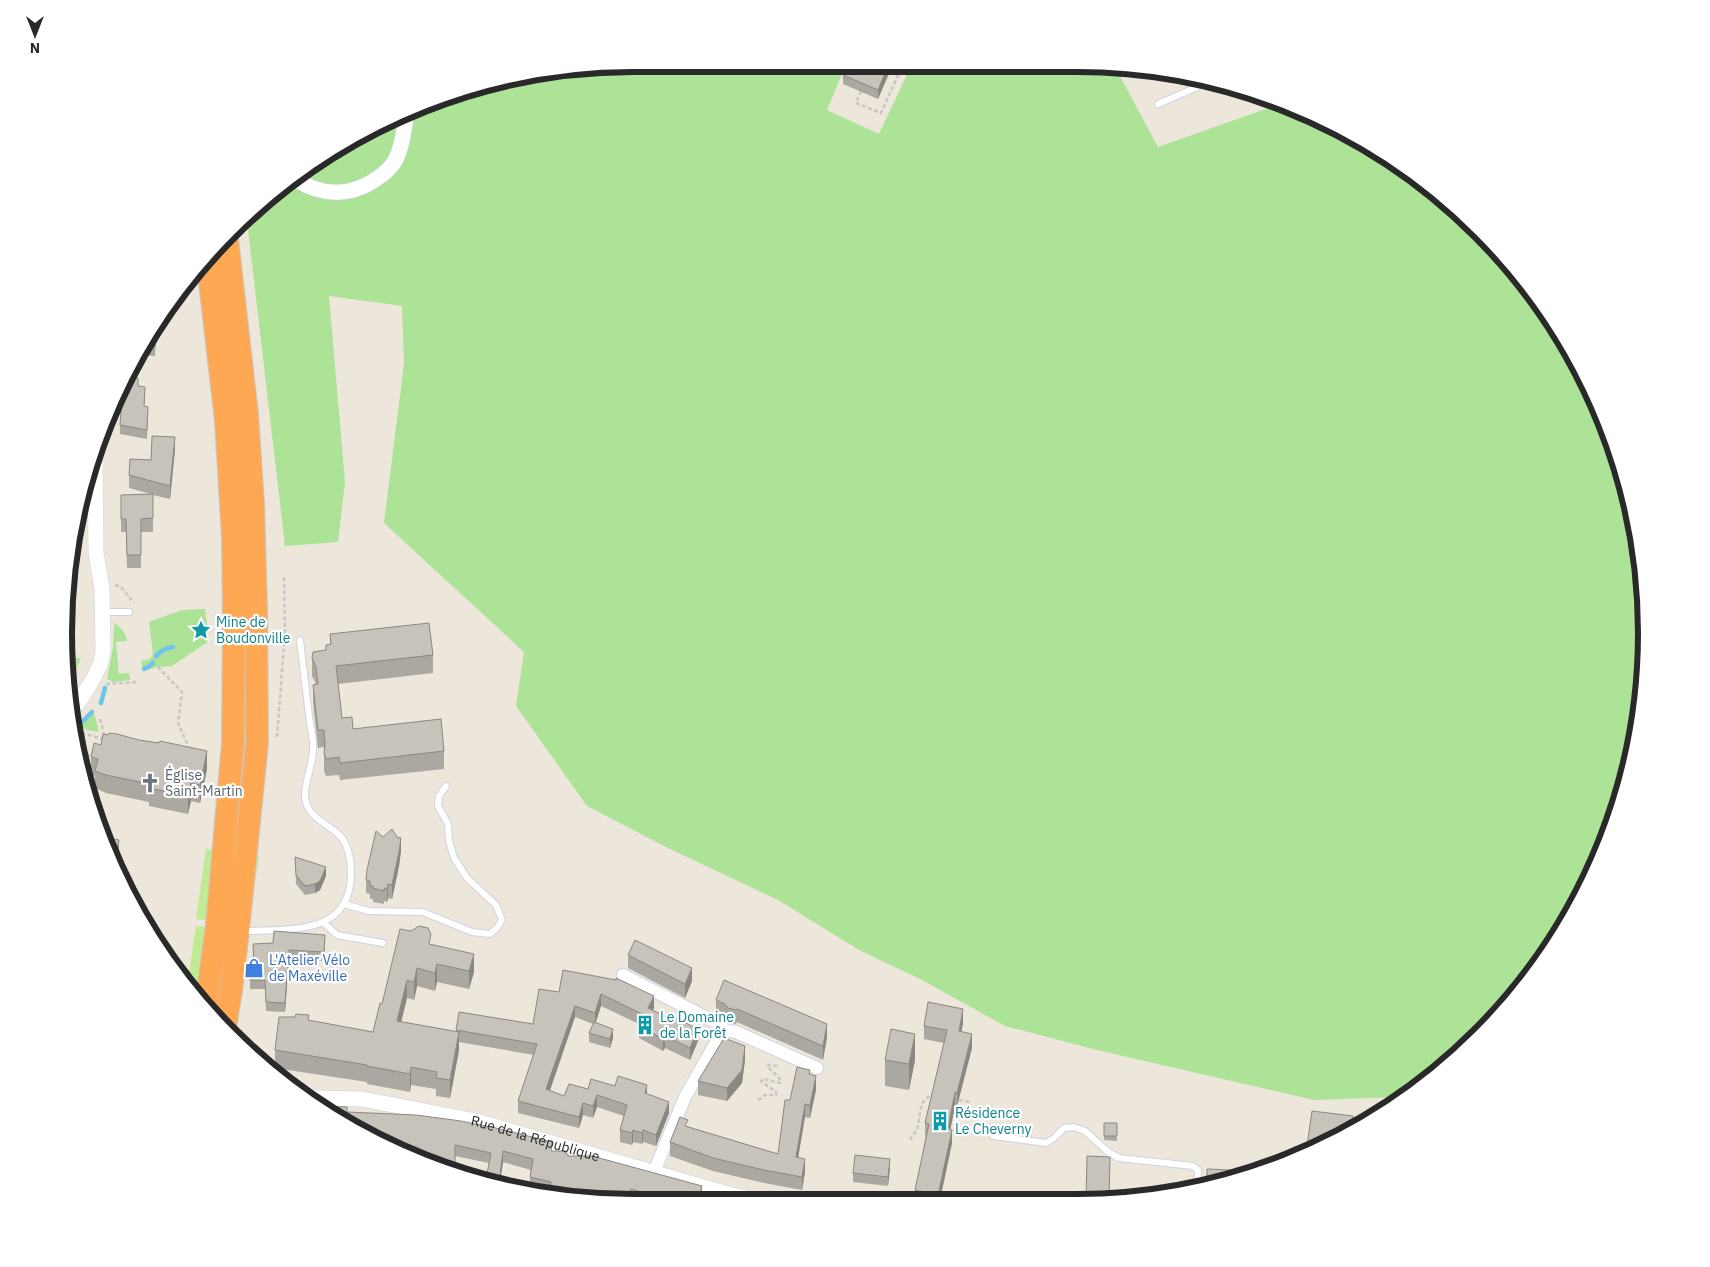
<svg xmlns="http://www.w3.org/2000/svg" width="1710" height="1267" viewBox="0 0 1710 1267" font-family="'IBM Plex Sans',sans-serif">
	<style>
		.green { fill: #ace397 }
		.pitch { fill: #c0eb92 }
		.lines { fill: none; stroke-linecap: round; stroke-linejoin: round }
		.stream { stroke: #6dc4ef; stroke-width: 4.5 }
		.service-casing { stroke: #d0d3e3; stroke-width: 8 }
		.minor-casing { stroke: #d0d3e3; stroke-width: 14 }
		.tertiary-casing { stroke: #d0d3e3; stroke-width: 16 }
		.motorway-casing { stroke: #c7c7c7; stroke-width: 24 }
		.path { stroke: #c7c7c7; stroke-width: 2.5; stroke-dasharray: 4 2.5; stroke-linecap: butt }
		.service { stroke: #fff; stroke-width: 6 }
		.minor { stroke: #fff; stroke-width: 12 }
		.tertiary { stroke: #fff; stroke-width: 15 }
		.motorway { stroke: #ffa853; stroke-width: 22 }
		.wall { fill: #aba8a1 }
		.shaded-wall { fill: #8b8883 }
		.building { fill: #c7c3bb; stroke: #8b8883 }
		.labels { text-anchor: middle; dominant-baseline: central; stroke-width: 4.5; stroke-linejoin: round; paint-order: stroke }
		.culture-label { font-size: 14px; fill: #0d838f; stroke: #fff; text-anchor: start }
		.worship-label { font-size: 14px; fill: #5b616d; stroke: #fff; text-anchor: start }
		.shop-label { font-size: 14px; fill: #366cbe; stroke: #fff; text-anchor: start }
		.street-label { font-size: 14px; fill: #292929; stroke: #fff }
		.rim { fill: none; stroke: #292929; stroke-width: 6 }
	</style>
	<rect width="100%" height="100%" fill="#ece6db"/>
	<path class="green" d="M633 64H846L827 110 879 134 912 64 1114 65 1158 147 1283 103 1295 107 1393 160 1452 205 1528 286 1587 381 1627 486 1645 596 1641 708 1616 816 1570 918 1505 1009 1424 1085 1399 1099V1097L1314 1100 1097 1050 1005 1026 922 980 859 950 778 900 668 848 587 806 516 706 524 652 384 523 404 364 402 306 329 296 345 482 338 542 285 546 247 221 317 160 415 107 486 83Z
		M205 609 209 641 172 666 158 667 143 671 141 661 150 659 153 654 149 622 182 610Z
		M114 623C122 628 125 632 127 641L116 642 119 674 129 673 130 680 113 682 107 679 113 648Z
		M65 658H81L74 677 67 685Z
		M94 712 99 732 87 730 81 726Z"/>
	<path class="pitch" d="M206 849 259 856 249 926 196 919Z
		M196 926 247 933 236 1010 205 1006 187 986Z"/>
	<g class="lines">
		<path class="stream" d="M156 656C161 650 166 648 173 647
			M144 669 148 667 153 663
			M101 703 105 688
			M79 725 92 712"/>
		<defs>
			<path id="service" d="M1158 104 1211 81
				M103 612H129
				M344 904 369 911 423 912 472 932 490 934 497 928 502 920 496 905 467 878 454 858 449 841 448 824 438 806 439 796 446 786
				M323 922 337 935 383 943
				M251 931C295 929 350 934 351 874 351 862 350 849 342 838 330 823 308 820 305 798 304 781 313 766 313 749 314 738 310 726 309 716 306 690 303 665 300 640
				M993 1136 1046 1143 1054 1138 1064 1128 1074 1127 1085 1131 1108 1152 1119 1158 1193 1166 1198 1170 1197 1186"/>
			<path id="minor" d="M623 975 721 1025 723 1030
				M723 1030 736 1032 817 1068
				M654 1172 685 1097 723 1030"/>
			<g id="tertiary">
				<path d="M295 179C323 197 352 197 379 177 385 173 391 167 395 161 403 146 404 128 407 112"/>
				<path d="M70 713 82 697 92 681 101 663 103 651 102 588 96 553 95 462"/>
				<path id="s1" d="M308 1098 362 1099 476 1121 731 1195 760 1201"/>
			</g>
			<path id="motorway" d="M206 1006 217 925 233 743 234 615 233 537 226 421 207 256
				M225 1027 231 991 238 930 257 742 256 608 253 504 247 414 227 239"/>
		</defs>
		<use href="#service" class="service-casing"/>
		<use href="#minor" class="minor-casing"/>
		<use href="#tertiary" class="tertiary-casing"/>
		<use href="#motorway" class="motorway-casing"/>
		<path class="path" d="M861 91 856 103 881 113 903 64
			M115 585 121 587 134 603
			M158 667 182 692 178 723 190 750
			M106 684 137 682
			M100 719 105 737
			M75 733 86 734 105 740
			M277 737 285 630 284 575
			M83 762 84 759 94 752
			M758 1100 765 1095H776V1092L761 1081 763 1079 780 1083 781 1080 767 1066 769 1065 778 1066
			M959 1100 971 1102
			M910 1140C912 1136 915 1133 917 1129 921 1117 918 1098 933 1095"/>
		<use href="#service" class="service"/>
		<use href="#minor" class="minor"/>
		<use href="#tertiary" class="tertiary"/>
		<use href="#motorway" class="motorway"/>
	</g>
	<path class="wall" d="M893 64 878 99 843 84V75Z
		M156 331 155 356 140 355Z
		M138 387 145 396 144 407 148 416 147 439 120 434V425Z
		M175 450 170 499 153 495V532H141V568H127L126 532H121V495L151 494 129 488V475L151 460Z
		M71 563 73 572 70 594 69 658H65L64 633Z
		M330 634 433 655V673L338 684 342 718 353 729 444 751V769L340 780 339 775 326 776 324 771V747L318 748 313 703V685L316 684 312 676V658L326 650 330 644Z
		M108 735 207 769 200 803 191 801 188 814 149 806V802L106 793 95 788V776L91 775V757Z
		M119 849 115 865 107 851Z
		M401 851 399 866 392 899 388 898 387 902 384 901V904L373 902V899H370V894L366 893V880Z
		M295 857 326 876 320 890 315 893 305 895 296 884Z
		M253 944H325L324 961 289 959 285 1012 266 1011 265 989H250V967H254Z
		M431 944 474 972 469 989 437 982 435 991 417 986 414 1000 407 998 401 1022 456 1032V1030L533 1024 559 992 563 970 654 1008 653 1010 698 1041 690 1060 665 1048 663 1051 639 1038V1024L601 1006 596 1022 613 1038 610 1048 589 1042V1033L593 1024 575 1017 550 1091 564 1096 588 1089 615 1086 647 1094 669 1113 656 1146 643 1142 642 1144 633 1142 632 1145 620 1142V1130L624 1116 597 1107 593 1118 583 1115 579 1128 518 1113V1101L534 1055 459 1042V1050L450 1098 436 1096V1089L411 1085 410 1092 367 1084V1082L275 1068V1050L309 1021 373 1032 382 1004Z
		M628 955 692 981 685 998 628 968Z
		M716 1000 827 1037 823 1060 737 1022 736 1024 728 1022 725 1018 716 1013Z
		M963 1023 961 1032 972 1048 957 1106H955L950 1129 952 1143 940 1200H915V1190L926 1137H925V1123L944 1043 924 1039V1026Z
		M745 1060 742 1083 727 1101 698 1095V1081Z
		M885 1060H915L909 1090 885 1086Z
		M810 1075 816 1090 810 1118 805 1117 798 1158 805 1172 802 1190 764 1183 713 1171 670 1156V1142L688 1127 778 1154 790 1100Z
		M1312 1111 1353 1126 1306 1153Z
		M347 1112 566 1154 568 1156 702 1197 701 1201 638 1202 631 1200V1202H596L530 1188V1177L531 1170 503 1162 500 1183 455 1174H487L489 1163 455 1156Z
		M1104 1123H1117V1141L1104 1140Z
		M890 1168 888 1186 853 1182V1173Z"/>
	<path class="shaded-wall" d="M889 64H893L878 99V90Z
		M175 437V450L170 499V486Z
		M73 563V572L68 603V594Z
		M207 751V769L200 803V785Z
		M191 783V801L188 814V796Z
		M401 838V851L399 866 392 899V885Z
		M119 840V849L115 865V857Z
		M326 867V876L320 890 315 893V884Z
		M388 884V898L387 902V889Z
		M289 950V959L285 1012V1003Z
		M474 954V972L469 989V971Z
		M437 964V982L435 991V973Z
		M417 968V986L414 1000V982Z
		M692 968V981L685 998V984Z
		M407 980V998L397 1039V1021Z
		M601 994V1006L595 1024V1013Z
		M654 996V1008L648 1020V1008Z
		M575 1006V1017L546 1101V1089Z
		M963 1009V1023L959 1045V1031Z
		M827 1024V1037L823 1060V1046Z
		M613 1029V1038L610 1048V1039Z
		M698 1029V1041L690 1060V1048Z
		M459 1032V1050L450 1098V1080Z
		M915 1034V1060L909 1090V1064Z
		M972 1034V1048L957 1106V1093Z
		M665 1036V1048L663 1051V1039Z
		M745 1046V1060L742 1083 727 1101V1088Z
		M411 1067V1085L410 1092V1074Z
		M816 1076V1090L810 1118V1105Z
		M647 1085V1097L645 1093Z
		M955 1092V1106L948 1142V1128Z
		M597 1095V1107L593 1118V1106Z
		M669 1102V1113L656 1146V1135Z
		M583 1103V1115L579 1128V1117Z
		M805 1104V1117L796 1170V1157Z
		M633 1130V1142L632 1145V1133Z
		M643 1130V1142L642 1144V1133Z
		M952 1130V1143L940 1200H938V1195Z
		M503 1151V1162L500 1183H499Z
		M805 1159V1172L802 1190V1177Z
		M890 1159V1168L888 1186V1177Z
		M702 1186V1197L701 1201H698Z
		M631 1189V1202H629V1196Z"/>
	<path class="building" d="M848 64H889L878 90 843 75Z
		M156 331 155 347 146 346Z
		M125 378H138V386L145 387 144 406 148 407 147 430 120 425 123 381Z
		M152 436 175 437 170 486 129 475 130 459 151 460Z
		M153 494V518L141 519V555H127L126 519H121V495Z
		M71 563H73L68 594 71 595 69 650H65L64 633Z
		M429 623 433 655 336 666 342 718 352 717 353 729 441 719 444 751 340 763 339 757 326 759 324 753 325 744 324 730H318L313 685 318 684 316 667 312 658 313 652 326 650V645L331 644 330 634Z
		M109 733 117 734 139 740 159 743 160 741 207 751 200 785 191 783 188 796 149 788 150 784 106 775 95 771 98 759 91 757 94 743 101 745 103 734 108 735Z
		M392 829 397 837 401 838 399 852 392 885 388 884 387 889 384 888V891L373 888V886H370V881L366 880 367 870 376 831 383 837Z
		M103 837 119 840 115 857 109 855 107 851Z
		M295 857 326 867 320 881 315 884 305 886 296 875Z
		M419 926 428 928 431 934 429 944 474 954 469 971 437 964 435 973 417 968 414 982 407 980 397 1021 459 1032 450 1080 436 1078 437 1072 411 1067 410 1074 367 1066V1065L275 1050 279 1017H295L296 1014 309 1015 308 1020 373 1032 380 1003 382 1004 400 929 411 931Z
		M274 931 325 935 324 952 289 950 285 1003 266 1002 265 980H250V967H254L253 944 273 943Z
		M635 940 692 968 685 984 628 955Z
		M563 970 616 980V978L654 996 648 1008 673 1020 674 1017 698 1029 690 1048 665 1036 663 1039 639 1026 644 1015 601 994 595 1013 575 1006 546 1089 564 1096 569 1084 588 1089 591 1079 615 1086 618 1076 647 1085 645 1093 669 1102 656 1135 643 1130 642 1133 633 1130 632 1133 620 1130 627 1105 597 1095 593 1106 583 1103 579 1117 518 1101 537 1044 456 1030 459 1012 533 1024 539 989 559 992Z
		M724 980 827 1024 823 1046 737 1009 736 1010 728 1008 725 1004 716 1000Z
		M928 1002 963 1009 959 1031 972 1034 957 1093 955 1092 948 1128 952 1130 938 1195 915 1190 929 1124 925 1123 947 1030 924 1026Z
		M594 1022 613 1029 610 1039 589 1033Z
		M891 1029 915 1034 909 1064 885 1060Z
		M724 1038 745 1046 742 1070 727 1088 698 1081Z
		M797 1067 810 1070 809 1074 816 1076 810 1105 805 1104 796 1157 805 1159 802 1177 764 1170 713 1158 670 1142 680 1117 688 1120 685 1126 778 1154 785 1100H790Z
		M320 1106 347 1107V1112L416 1115 461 1121 496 1128 552 1142 551 1151H566V1154H568V1156H592L702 1186 698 1201 666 1202V1199L631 1189 629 1196 601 1191V1194L583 1190 582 1199 550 1193 551 1182 530 1177 533 1159 503 1151 499 1183 455 1174H487L491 1153 455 1145V1174L451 1173 349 1127Z
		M1312 1111 1353 1116 1351 1127 1335 1136 1321 1135 1320 1145 1306 1153Z
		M1104 1123H1117V1136H1104Z
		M855 1155 890 1159 888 1177 853 1173Z
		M1087 1156 1110 1157 1109 1199H1086Z
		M1207 1169 1231 1170 1230 1177 1207 1183Z"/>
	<defs>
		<symbol id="sight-bare" viewBox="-9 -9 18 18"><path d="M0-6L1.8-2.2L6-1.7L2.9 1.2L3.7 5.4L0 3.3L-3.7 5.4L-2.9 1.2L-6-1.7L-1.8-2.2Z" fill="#0f9aa8" stroke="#fff" stroke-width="2.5" paint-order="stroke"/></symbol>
		<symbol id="church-bare" viewBox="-9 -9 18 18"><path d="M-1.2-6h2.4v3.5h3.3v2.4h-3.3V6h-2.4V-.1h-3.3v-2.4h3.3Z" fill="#6b7280" stroke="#fff" stroke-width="2.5" paint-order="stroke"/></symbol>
		<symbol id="shop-bare" viewBox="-9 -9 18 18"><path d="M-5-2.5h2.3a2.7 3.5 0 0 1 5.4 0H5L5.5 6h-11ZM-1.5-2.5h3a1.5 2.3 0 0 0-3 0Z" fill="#3f7fe0" stroke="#fff" stroke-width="2.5" paint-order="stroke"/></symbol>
		<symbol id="building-bare" viewBox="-9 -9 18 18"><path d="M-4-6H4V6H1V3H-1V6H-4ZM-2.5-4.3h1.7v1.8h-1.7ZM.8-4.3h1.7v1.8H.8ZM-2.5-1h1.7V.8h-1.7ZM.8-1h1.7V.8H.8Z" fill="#0f9aa8" stroke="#fff" stroke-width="2.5" paint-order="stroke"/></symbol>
	</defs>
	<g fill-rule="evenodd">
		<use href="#sight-bare" x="187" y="616" width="28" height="28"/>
		<use href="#church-bare" x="136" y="769" width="28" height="28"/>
		<use href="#shop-bare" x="240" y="954" width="28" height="28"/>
		<use href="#building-bare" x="631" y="1011" width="28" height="28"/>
		<use href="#building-bare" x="926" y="1107" width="28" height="28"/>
	</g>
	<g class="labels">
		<g class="culture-label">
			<text x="216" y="622">Mine de<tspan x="216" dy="16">Boudonville</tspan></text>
			<text x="660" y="1017">Le Domaine<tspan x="660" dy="16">de la Forêt</tspan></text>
			<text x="955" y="1113">Résidence<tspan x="955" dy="16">Le Cheverny</tspan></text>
		</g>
		<g class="worship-label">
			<text x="165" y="775">Église<tspan x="165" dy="16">Saint-Martin</tspan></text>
		</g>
		<g class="shop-label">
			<text x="269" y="960">L'Atelier Vélo<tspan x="269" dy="16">de Maxéville</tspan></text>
		</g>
		<g class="street-label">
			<text stroke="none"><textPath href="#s1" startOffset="232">Rue de la République</textPath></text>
		</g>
	</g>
	<path d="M0 0H1710V1267H0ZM633 72H1077A561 561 0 0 1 1638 633V633A561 561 0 0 1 1077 1194H633A561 561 0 0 1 72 633V633A561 561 0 0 1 633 72Z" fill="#fff" fill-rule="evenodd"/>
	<path class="rim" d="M633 72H1077A561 561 0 0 1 1638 633V633A561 561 0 0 1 1077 1194H633A561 561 0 0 1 72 633V633A561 561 0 0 1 633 72Z"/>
	<g transform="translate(35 35) rotate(180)" stroke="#ffffff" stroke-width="4" paint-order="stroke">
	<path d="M0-4L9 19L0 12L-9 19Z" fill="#292929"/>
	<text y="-8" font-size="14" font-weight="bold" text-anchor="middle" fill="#292929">N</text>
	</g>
</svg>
